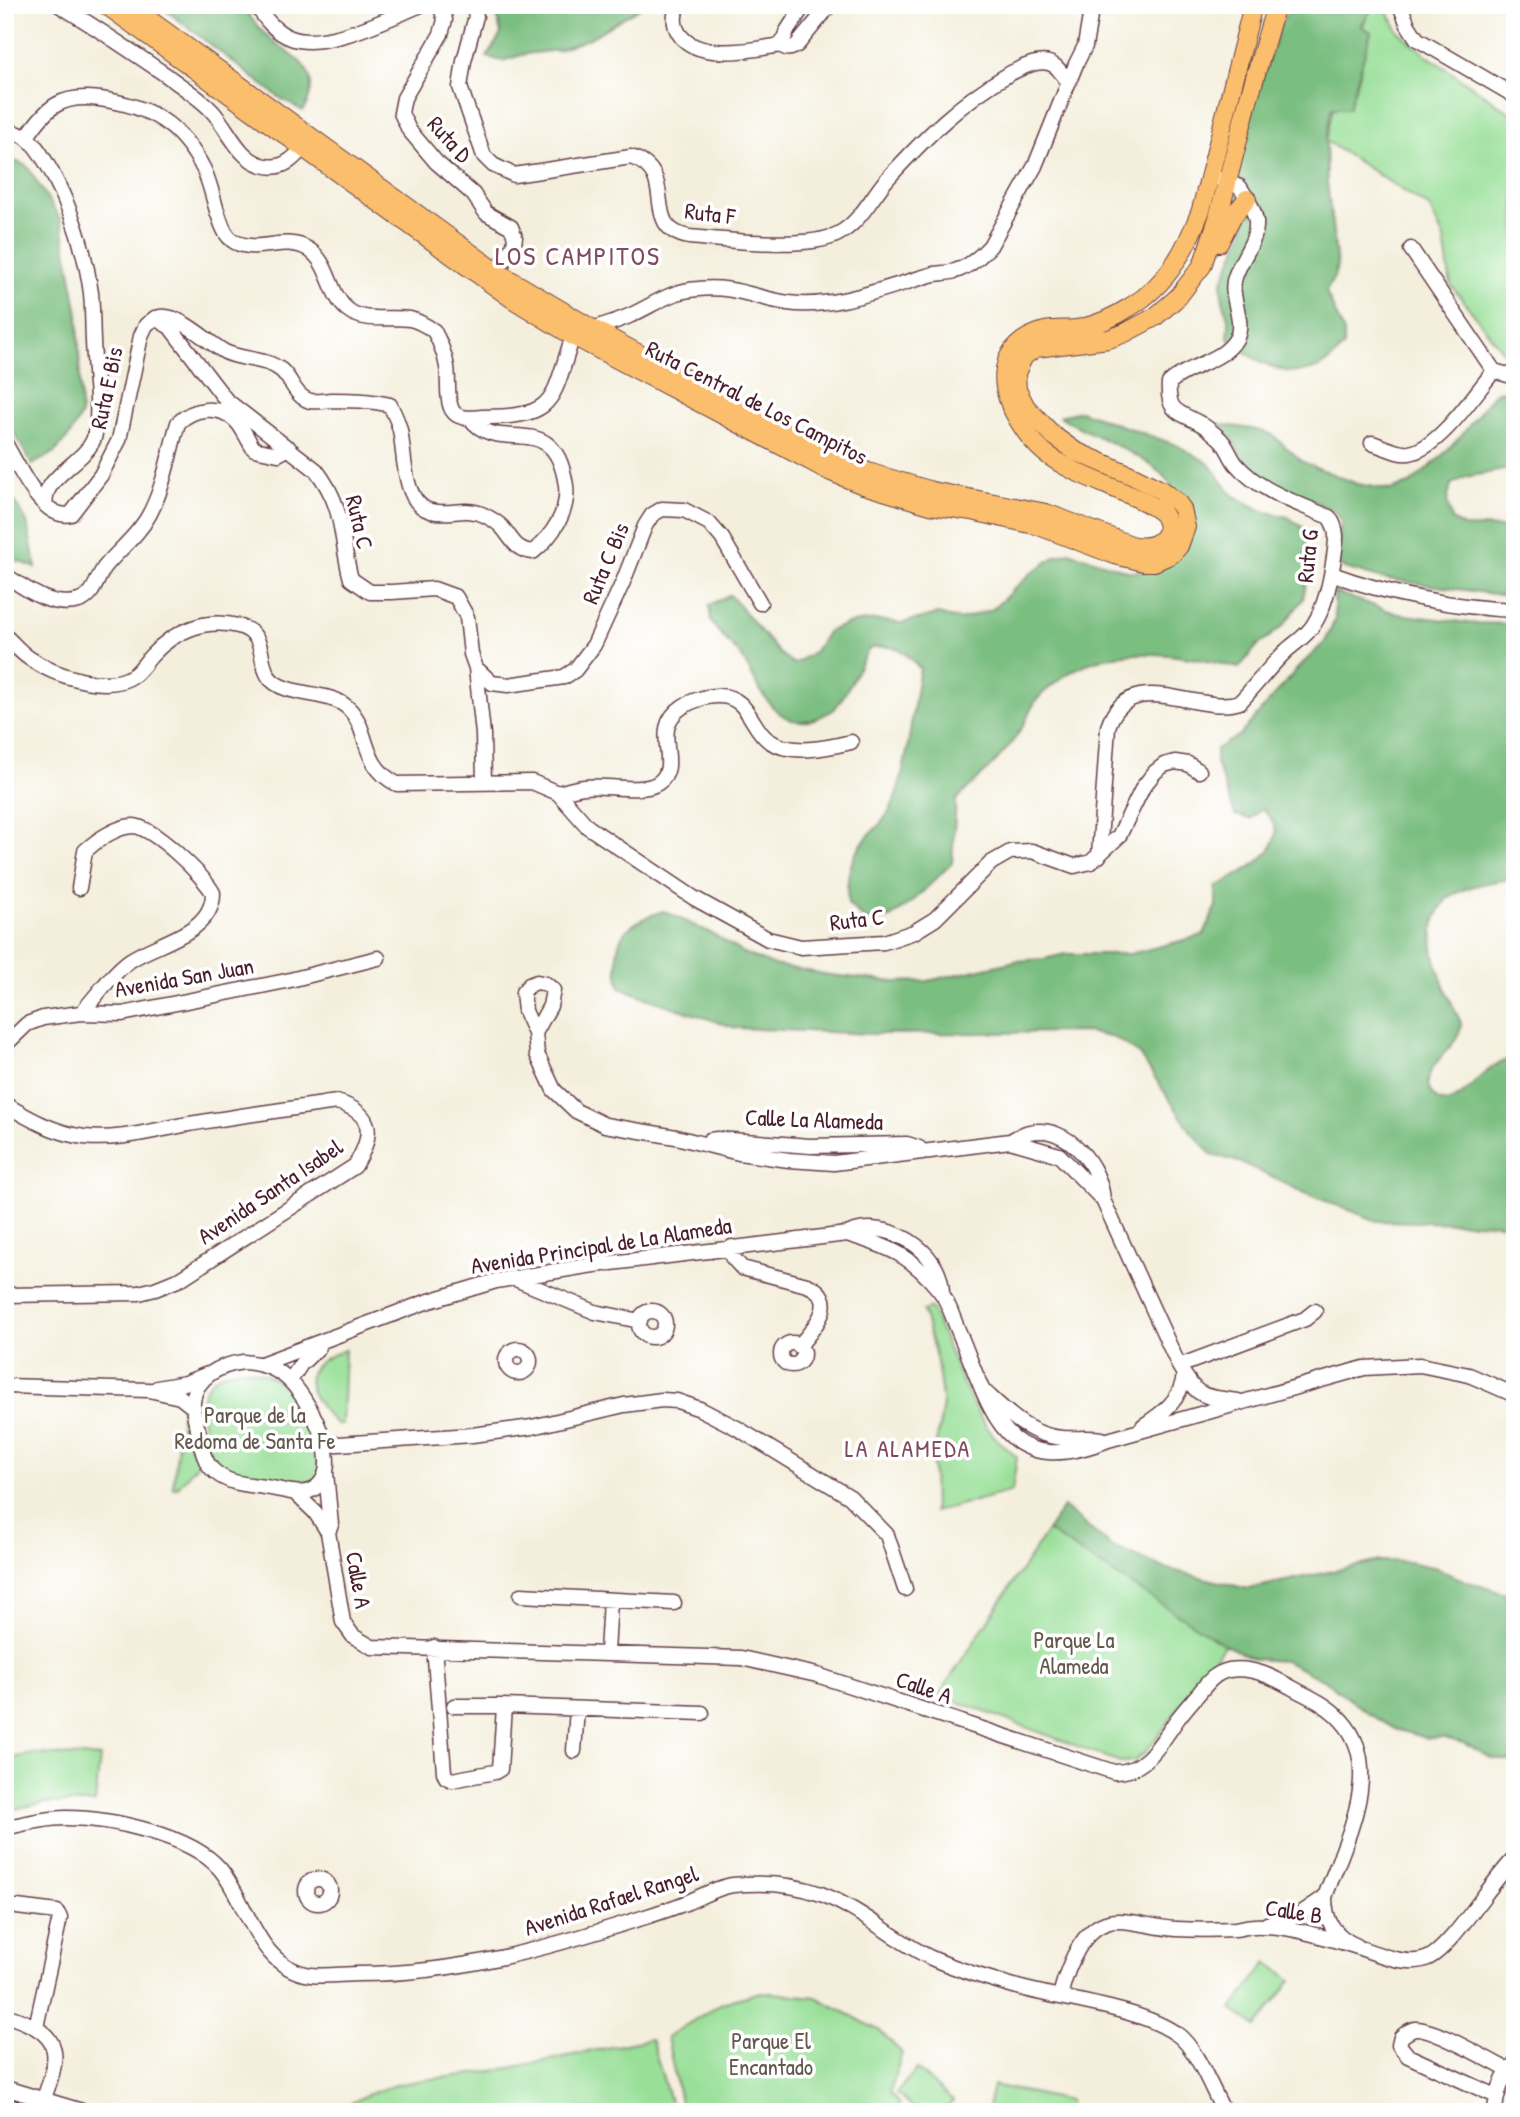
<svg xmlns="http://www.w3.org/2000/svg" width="1520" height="2117" viewBox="0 0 1520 2117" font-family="'Patrick Hand',sans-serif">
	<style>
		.green { fill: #99df98; stroke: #727f62; stroke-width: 2 }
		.forest { fill: #7abe80; stroke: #626e56; stroke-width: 2 }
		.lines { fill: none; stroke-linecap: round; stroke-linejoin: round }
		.minor-casing { stroke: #643e46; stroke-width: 17 }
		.major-casing { stroke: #643e46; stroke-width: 20 }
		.minor { stroke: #fff; stroke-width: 14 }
		.major { stroke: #fabe6d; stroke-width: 18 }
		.labels { text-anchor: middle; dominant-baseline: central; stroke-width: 7; stroke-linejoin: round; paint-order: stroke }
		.street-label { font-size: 23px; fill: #4a1f2b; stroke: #fff }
		.park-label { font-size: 23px; fill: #62594c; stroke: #fff }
		.neighbourhood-label { font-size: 24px; letter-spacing: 2px; fill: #804b5e; stroke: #fff }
		.quarter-label { font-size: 26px; letter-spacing: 2px; fill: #804b5e; stroke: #fff }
	</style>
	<rect width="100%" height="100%" fill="#fff"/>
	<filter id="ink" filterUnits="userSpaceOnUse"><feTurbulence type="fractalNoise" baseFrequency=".0143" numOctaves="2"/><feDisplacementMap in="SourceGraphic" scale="14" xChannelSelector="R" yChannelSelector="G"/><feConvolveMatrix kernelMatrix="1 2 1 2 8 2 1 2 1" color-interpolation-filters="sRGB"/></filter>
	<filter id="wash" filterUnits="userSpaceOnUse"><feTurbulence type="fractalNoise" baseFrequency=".00686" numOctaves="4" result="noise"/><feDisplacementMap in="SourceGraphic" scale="28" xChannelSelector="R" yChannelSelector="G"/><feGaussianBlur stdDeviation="1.57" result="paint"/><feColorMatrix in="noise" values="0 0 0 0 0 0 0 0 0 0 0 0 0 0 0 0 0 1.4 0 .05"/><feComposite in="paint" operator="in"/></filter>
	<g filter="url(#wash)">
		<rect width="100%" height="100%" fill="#f4efdd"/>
		<path class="green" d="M1374 5H1384L1398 31 1426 55 1515 116V361L1508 358 1451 285 1444 239 1430 208 1326 141C1335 95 1349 45 1374 5Z
			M931 1308C949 1347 962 1391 986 1426 995 1439 1006 1448 1017 1457L1012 1491 934 1512 933 1461 943 1405 937 1361 923 1311Z
			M345 1350 342 1424H336C304 1391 294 1367 345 1350Z
			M245 1369C302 1378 318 1425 321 1477 313 1484 304 1489 292 1488 283 1487 230 1477 223 1472 211 1464 208 1448 205 1434 197 1399 201 1371 245 1369Z
			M182 1407 191 1420 200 1461 177 1488H173Z
			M1047 1531 1225 1644 1146 1752 1134 1761 1120 1762 939 1695Z
			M34 1754 100 1757 95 1803H44L5 1811V1759Z
			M1267 1962 1291 1980 1256 2027 1232 2009Z
			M761 1992 816 1997 880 2031 902 2053 890 2092 900 2104 894 2112H682L667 2037 722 2003Z
			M651 2039 672 2108 661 2112H339C385 2076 438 2081 493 2071 546 2062 598 2049 651 2039Z
			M917 2069 953 2101 944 2112H917L896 2093Z
			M993 2085 1069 2101 1066 2112H987Z"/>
		<path class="forest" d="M159 5H245C246 13 251 18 256 24 280 56 331 62 303 111L280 98Z
			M495 5H644L590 38 559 50 525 54 502 61 487 57 501 34Z
			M1295 5H1374L1361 26 1371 32 1349 108H1332L1326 141 1327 182 1337 266 1334 277 1326 292 1344 333V346C1308 392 1264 369 1228 339L1229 323 1222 296V282L1244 231 1245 220 1235 191 1238 148 1283 18Z
			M5 157 27 166 61 220 78 314 81 415 70 435 55 452 32 465 5 417Z
			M1496 391H1515V468L1466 477 1451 484 1447 502 1452 520 1464 527 1515 528V597L1380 578 1337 566 1341 520 1335 512 1308 498 1285 492 1264 479 1245 461 1232 439 1212 423 1252 429 1271 434 1303 462 1357 484 1390 490 1410 484 1440 458 1461 436Z
			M1080 411 1176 445 1193 454 1208 463 1233 495 1262 511 1288 517 1308 531V573L1303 599 1283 626 1257 646 1239 668C1177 654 1108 639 1055 683 1049 689 1040 694 1036 701 1030 709 1027 720 1021 729 1004 757 979 777 956 800L952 863 912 902 890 918 866 921 848 904C846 876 849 858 869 835 880 824 889 816 894 801 910 758 911 713 920 669 903 649 897 644 870 648 856 667 851 689 835 708 831 713 823 715 817 718 779 734 759 689 745 662 737 648 717 634 711 621 710 616 710 610 709 605L730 595 779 653 794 664 815 651 828 631 851 623 875 620 902 623 938 614 960 620 993 609 1030 574 1056 556 1069 552 1131 572 1152 570 1179 539C1178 524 1179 504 1173 490 1160 457 1089 437 1060 416Z
			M5 485 27 522 36 568 5 556Z
			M1334 592 1398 614 1469 623 1515 624V879C1493 881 1466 885 1448 898 1444 901 1442 907 1439 911 1420 945 1447 992 1461 1023 1461 1027 1460 1031 1459 1034 1451 1052 1415 1072 1433 1095 1450 1116 1474 1081 1486 1072 1495 1064 1504 1061 1515 1057V1224L1377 1221 1305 1193 1242 1163 1211 1154 1190 1130 1139 1054 1115 1038 1087 1032 872 1034 736 1028 649 999 620 987C611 942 619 924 664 911L714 935 745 954 773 965 830 975 896 982 928 981 1016 961 1044 959 1066 954H1130L1204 935 1216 906V887C1235 877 1282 855 1275 827 1273 821 1266 814 1263 808L1250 819 1235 815 1216 762V749L1240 735 1299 667 1325 642 1335 620Z
			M1063 1507 1112 1547 1164 1568 1248 1589 1380 1561 1409 1562 1437 1568 1462 1580 1515 1597V1762L1491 1758 1464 1743 1444 1738H1427L1395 1729 1369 1714 1327 1682 1285 1661 1254 1659 1225 1645 1047 1531Z"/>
	</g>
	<g filter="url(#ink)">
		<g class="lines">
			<defs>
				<path id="minor" d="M59 5C96 27 131 51 166 75 182 87 199 97 212 111 228 128 238 158 262 165 284 172 297 156 309 140
					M257 5C264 19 277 33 291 38 325 51 389 18 421 5
					M440 5 445 20 441 34 404 98 401 113 409 130 436 162 473 194 486 213 511 227 515 237 514 245 491 280
					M473 5 476 16 464 61 460 87 484 156 493 165 514 175 631 157C681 174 638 227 689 237 725 240 808 250 838 234 860 223 872 196 888 178 927 136 959 103 1009 74 1021 68 1042 56 1055 66 1060 70 1064 77 1069 82
					M678 5C674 14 673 23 678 32 695 62 752 50 781 45
					M1400 5 1408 25 1417 39 1515 96
					M781 45C787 50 791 49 797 45L830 5
					M781 45 787 31 804 5
					M5 130C12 132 20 134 25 137 36 143 45 161 51 171 72 210 85 249 91 293 93 314 92 336 94 357 95 382 101 414 94 438 86 462 40 478 46 505
					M27 137C47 106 62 94 100 99 150 106 181 124 204 170 210 183 213 198 217 211 221 222 224 236 235 242 258 254 287 235 308 249 330 262 329 296 348 310 364 323 391 316 410 319 419 321 427 326 434 331 440 342 445 355 447 367 449 380 446 398 452 410 458 420 471 418 482 417 558 417 551 401 573 336 591 328 611 324 629 316 654 305 669 291 698 289 734 285 755 298 788 303 833 310 890 286 934 274 941 273 949 273 955 271 969 267 980 257 990 246L1035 166 1076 64 1085 46 1092 5
					M1411 249 1494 371 1515 377
					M160 317C180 314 207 342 225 352 242 360 266 358 281 370 292 379 294 396 310 401 317 402 324 401 331 400 351 400 370 400 390 405 394 413 398 421 400 430 405 453 402 504 431 511 449 516 466 506 484 515 490 518 497 522 502 527 513 540 515 550 533 552 552 536 569 512 566 486 555 405 499 458 470 418
					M5 443C17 463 42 522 71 514L101 475 119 440 141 336 146 325 155 318 170 327 226 400 316 470C346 509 339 535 351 579L370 592H392L434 589 456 597 467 617 471 654 476 668 483 734 484 783
					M1372 443C1382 446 1399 455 1409 453 1439 449 1475 393 1494 371
					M1332 574C1386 594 1457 608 1515 610
					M5 575C26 589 52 609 79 601 94 596 96 580 104 568 118 550 138 536 149 515 164 488 169 453 178 423 193 408 218 404 235 420 243 427 248 441 254 449L278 454 289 448
					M5 636C13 643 20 652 29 658 53 675 108 694 134 675 141 670 146 661 152 655 174 631 205 618 238 626 268 634 257 660 269 677 282 696 324 691 343 704 372 723 357 764 397 784L532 782 558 793 588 827 694 898 768 939 801 947 884 942 914 932 935 919 991 863 1010 852 1032 851 1074 866 1091 862 1119 836 1143 787 1155 772 1164 765 1175 762 1188 764 1199 771
					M476 668 492 683 508 685 564 677 575 670 594 645 623 582 645 526 652 515 662 509 684 510 709 523 722 538 760 603
					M558 793C566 791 575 788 584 787 604 784 642 794 658 783 684 765 648 730 682 707 691 701 706 696 717 696 749 695 750 727 768 740 790 756 827 748 851 742
					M1099 856 1108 727C1129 664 1199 716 1240 702 1256 685 1270 666 1287 650 1297 641 1307 636 1314 624 1326 605 1331 579 1334 557 1336 542 1339 530 1329 517 1297 503 1259 491 1236 464 1229 455 1227 444 1218 437 1213 433 1207 427 1201 424 1178 411 1167 413 1169 383 1188 365 1223 362 1236 339 1246 321 1230 300 1234 281 1238 261 1258 242 1256 221 1254 208 1246 197 1240 187L1219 179
					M79 888 85 851C97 840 117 826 134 826 153 827 204 876 213 893 213 934 156 942 129 961 110 975 97 996 81 1013
					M535 1033 550 1006 553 990 546 984 537 982 529 985 523 992 525 1011 535 1033 537 1054 554 1090 576 1111 605 1125 676 1137 739 1153 789 1160 834 1163 1010 1141C1016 1138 1024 1133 1030 1132 1068 1124 1101 1167 1103 1200
					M5 1045 27 1024 43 1018 81 1013 122 1014 286 981 378 958
					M5 1104C29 1119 55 1133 84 1137 119 1141 154 1130 189 1124 238 1116 288 1109 337 1102 376 1114 373 1136 355 1166L180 1279 155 1289 139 1293 5 1295
					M710 1140 717 1139 810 1146 907 1144 919 1148
					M1010 1141 1059 1155 1103 1200 1179 1366C1198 1399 1202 1396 1238 1401
					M847 1234C890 1247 911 1255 940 1291 948 1301 953 1318 958 1330 992 1409 1001 1482 1108 1440L1364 1368 1420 1365 1469 1375 1515 1395
					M732 1247V1257L742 1268 807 1285C842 1299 813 1329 799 1346
					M513 1278 595 1312 640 1321
					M639 1324a13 13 0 1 1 26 0a13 13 0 1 1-26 0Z
					M781 1354a11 11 0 1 1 22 0a11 11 0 1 1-22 0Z
					M506 1361a12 12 0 1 1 24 0a12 12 0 1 1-24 0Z
					M243 1362C261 1363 278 1368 291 1382 310 1402 348 1471 312 1490 299 1496 284 1490 271 1488 250 1484 232 1486 215 1472 204 1463 201 1447 199 1434 197 1424 192 1412 193 1402 195 1377 220 1365 243 1362Z
					M261 1364 426 1302 496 1281 587 1266 847 1234C886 1216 942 1250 942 1293
					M1179 1366 1305 1319 1315 1311
					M290 1381 301 1364 319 1347
					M5 1386 149 1390 180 1397 194 1408
					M157 1388 185 1383 208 1374
					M986 1393C1009 1414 1029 1435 1062 1438 1075 1439 1088 1437 1102 1439
					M1143 1426C1163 1413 1181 1400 1184 1375
					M324 1445 472 1435 532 1427 624 1405 662 1400 677 1401 700 1409 737 1428 850 1497 887 1535 905 1589
					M326 1473 331 1525 328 1532 343 1622 353 1636 372 1647 741 1658 817 1675 1114 1772C1147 1773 1162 1740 1179 1717 1186 1708 1193 1700 1200 1692 1208 1682 1215 1673 1229 1670 1255 1666 1276 1679 1298 1691 1314 1699 1330 1707 1342 1721 1386 1769 1343 1845 1325 1897 1325 1921 1334 1936 1357 1946
					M294 1492 315 1512 328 1532
					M521 1595 674 1603
					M434 1647 444 1772 446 1777 452 1780 495 1772 500 1769 504 1706
					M607 1653 610 1600
					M454 1706H504L702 1713
					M574 1751 577 1709
					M5 1828C25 1823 46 1818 66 1818 110 1818 191 1835 220 1869 249 1904 257 1968 311 1975 326 1977 343 1974 359 1974 458 1974 548 1948 642 1918 658 1913 673 1908 688 1902 702 1896 718 1887 733 1885 762 1882 794 1884 821 1894 859 1908 893 1939 929 1957 955 1969 986 1978 1014 1986 1060 2000 1140 2007 1178 2035 1197 2049 1212 2090 1224 2112
					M306 1891a12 12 0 1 1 24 0a12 12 0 1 1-24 0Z
					M17 1907 57 1912 60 1918 36 2027
					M1267 1924 1300 1914 1325 1897
					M1060 1996C1067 1968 1083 1921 1118 1921 1137 1921 1156 1928 1176 1929 1195 1930 1215 1930 1235 1929 1243 1928 1253 1925 1261 1926 1289 1926 1319 1936 1345 1943 1367 1949 1406 1969 1428 1958 1452 1947 1492 1880 1515 1858
					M5 2015C70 2035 59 2057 39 2112
					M5 2088 85 2112
					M1496 2096 1408 2056 1399 2045 1401 2037C1405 2034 1409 2030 1415 2029 1433 2027 1490 2061 1508 2070
					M5 2105 26 2112
					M1495 2112C1496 2093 1502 2077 1515 2063"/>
				<path id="major" d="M106 5 511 298 573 336 831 472 863 485 930 505 972 511 1039 526 1115 555 1144 562H1154L1172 554 1179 546 1186 527 1182 509 1177 502 1161 490 1133 476 1075 451 1054 436 1026 407 1017 390 1016 373 1024 356 1036 348 1109 339 1125 333 1155 317 1178 297 1202 266 1218 218 1248 101 1276 5
					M129 5 497 272 591 328 777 428 868 472 932 491 1046 513 1134 546C1151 548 1163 544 1168 528 1167 522 1166 517 1162 513 1152 504 1137 498 1125 493 1098 481 1066 470 1044 452 1035 444 1026 433 1020 423 996 386 996 344 1045 331 1057 328 1070 331 1082 328 1099 324 1116 316 1130 307 1168 284 1186 249 1201 210L1253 5
					M1219 243 1232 217 1247 199"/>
			</defs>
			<use href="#minor" class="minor-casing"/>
			<use href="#major" class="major-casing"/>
			<use href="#minor" class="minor"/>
			<use href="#major" class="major"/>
		</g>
	</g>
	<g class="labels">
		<g class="street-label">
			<text transform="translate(450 139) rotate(48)">Ruta D</text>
			<text transform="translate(710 213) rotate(7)">Ruta F</text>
			<text transform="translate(106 388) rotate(-78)">Ruta E Bis</text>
			<text transform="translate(757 402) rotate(27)">Ruta Central de Los Campitos</text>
			<text transform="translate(360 522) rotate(77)">Ruta C</text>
			<text transform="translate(1307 556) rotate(-84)">Ruta G</text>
			<text transform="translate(605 563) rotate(-67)">Ruta C Bis</text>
			<text transform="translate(857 919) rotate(-7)">Ruta C</text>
			<text transform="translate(184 977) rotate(-10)">Avenida San Juan</text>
			<text transform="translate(814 1119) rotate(2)">Calle La Alameda</text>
			<text transform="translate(270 1191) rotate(-34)">Avenida Santa Isabel</text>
			<text transform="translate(601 1245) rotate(-9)">Avenida Principal de La Alameda</text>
			<text transform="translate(359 1580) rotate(80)">Calle A</text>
			<text transform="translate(924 1687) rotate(19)">Calle A</text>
			<text transform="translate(611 1900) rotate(-18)">Avenida Rafael Rangel</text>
			<text transform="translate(1294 1911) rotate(9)">Calle B</text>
		</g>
		<g class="park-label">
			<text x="255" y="1414">Parque de la<tspan x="255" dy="26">Redoma de Santa Fe</tspan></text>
			<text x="1074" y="1639">Parque La<tspan x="1074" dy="26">Alameda</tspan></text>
			<text x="771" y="2040">Parque El<tspan x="771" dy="26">Encantado</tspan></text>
		</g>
		<g class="neighbourhood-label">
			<text x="908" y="1448">LA ALAMEDA</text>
		</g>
		<g class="quarter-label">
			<text x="578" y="255">LOS CAMPITOS</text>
		</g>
	</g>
	<rect width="1520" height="2117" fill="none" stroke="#fff" stroke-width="28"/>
</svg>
